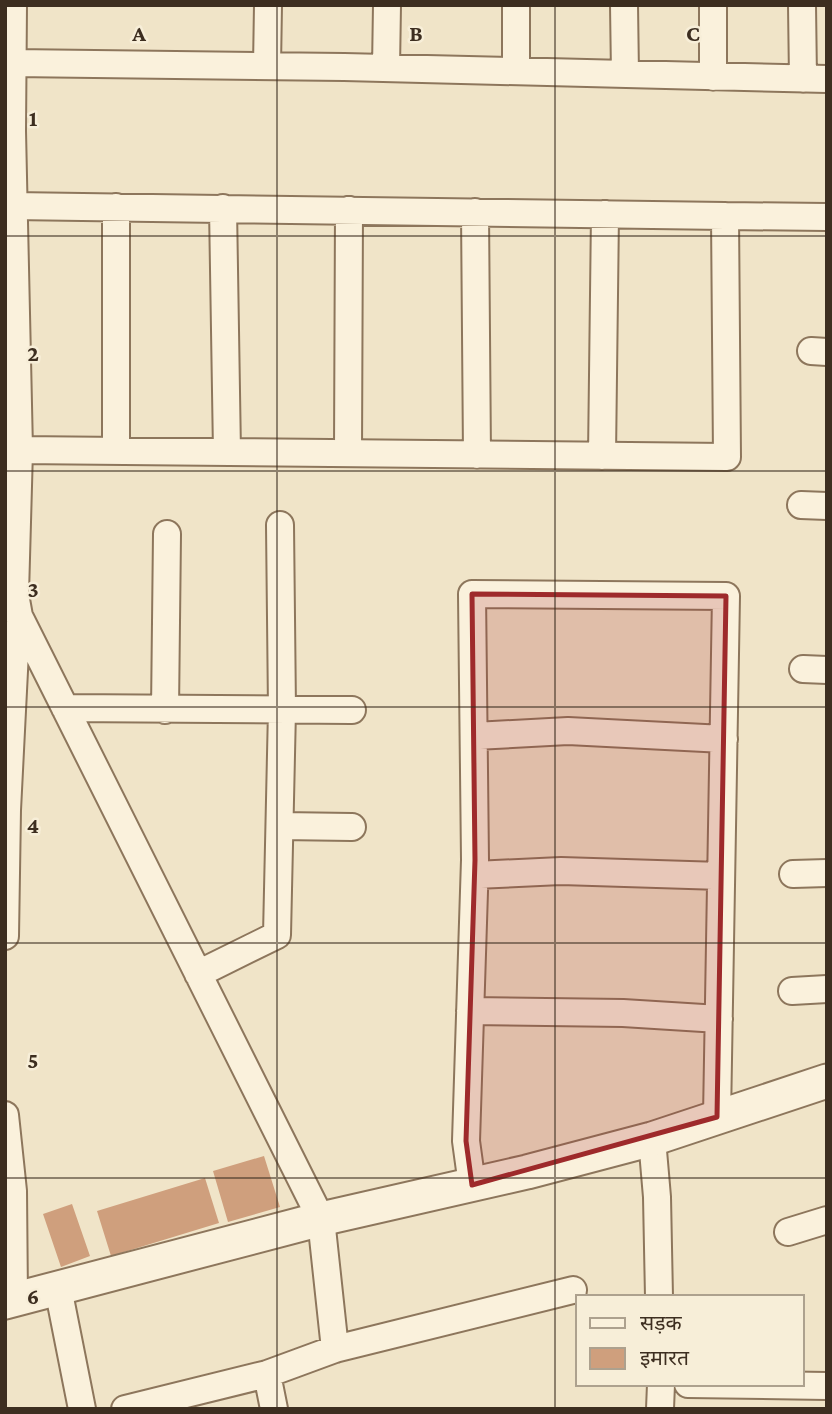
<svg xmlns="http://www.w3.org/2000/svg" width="832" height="1414" viewBox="0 0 832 1414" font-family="'Crimson Pro','Noto Sans Devanagari',serif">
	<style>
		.building { fill: #cf9f7d }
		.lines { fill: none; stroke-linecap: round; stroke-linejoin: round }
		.minor-casing { stroke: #8d765c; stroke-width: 30 }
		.tertiary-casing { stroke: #8d765c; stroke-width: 37 }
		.minor { stroke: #faf1dc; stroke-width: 26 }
		.tertiary { stroke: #faf1dc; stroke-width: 33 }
		.marked { fill: #9e2a2b; fill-opacity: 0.2; stroke: #9e2a2b; stroke-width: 5; stroke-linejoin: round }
		.grid { fill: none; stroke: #3d2e20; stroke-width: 2; stroke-opacity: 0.55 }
		.grid-label { font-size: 23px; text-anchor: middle; font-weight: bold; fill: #3d2e20; stroke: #f7eed8; stroke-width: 5; stroke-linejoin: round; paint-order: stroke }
	</style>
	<rect width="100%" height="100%" fill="#f0e4c8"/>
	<path class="building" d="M264 1156 280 1207 228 1222 213 1171Z
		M205 1178 219 1223 111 1256 97 1211Z
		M72 1204 90 1256 61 1267 43 1214Z"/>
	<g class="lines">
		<defs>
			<path id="minor" d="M13 5 12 131 19 450 15 594 19 616 321 1219 335 1349
				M516 5V71
				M624 5 625 74
				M713 5V77
				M802 5 803 79
				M14 63 344 67 827 79
				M267 66 268 5
				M386 68 387 5
				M13 206 725 216 727 457 19 450
				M223 208 227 452
				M475 212 477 455
				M725 216 827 217
				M811 351 827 352
				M116 451V207
				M348 453 349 210
				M602 456 605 214
				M801 505 827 506
				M803 669 827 670
				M65 708 352 710
				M165 710 167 534
				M475 736 568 731 724 739
				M281 826 352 827
				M793 874 827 873
				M475 875 561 871 721 876
				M5 936 7 810 16 631
				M198 974 277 935 282 710 280 525
				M792 991 827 989
				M470 1011 623 1013 719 1019
				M5 1115 13 1191 14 1299
				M652 1139 657 1197 659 1297
				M472 1185 466 1141 475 860 472 594 726 596 717 1117
				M788 1232 827 1220
				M58 1288 82 1409
				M267 1374 274 1409
				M688 1384 827 1386
				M125 1409 267 1374 335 1349 573 1290
				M660 1409 661 1384"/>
			<path id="tertiary" d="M5 1302 321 1219 527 1172 652 1139 827 1081"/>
		</defs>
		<use href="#minor" class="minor-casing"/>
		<use href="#tertiary" class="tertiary-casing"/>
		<use href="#minor" class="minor"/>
		<use href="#tertiary" class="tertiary"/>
	</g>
	<path class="marked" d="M472 594 726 596 717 1117 472 1185 466 1141 475 860Z"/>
	<path class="grid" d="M277 5V1409M555 5V1409M5 236H827M5 471H827M5 707H827M5 943H827M5 1178H827"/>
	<g class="grid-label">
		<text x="139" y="41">A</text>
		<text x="416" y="41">B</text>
		<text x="693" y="41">C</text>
		<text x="33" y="126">1</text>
		<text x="33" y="361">2</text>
		<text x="33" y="597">3</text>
		<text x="33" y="833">4</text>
		<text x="33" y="1068">5</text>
		<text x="33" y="1304">6</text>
	</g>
	<rect width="832" height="1414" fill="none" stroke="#3d2e20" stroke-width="14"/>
	<rect x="576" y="1295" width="228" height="91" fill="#f7eed8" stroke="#ada18e" stroke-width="2"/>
	<rect x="590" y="1318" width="35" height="10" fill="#faf1dc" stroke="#ada18e" stroke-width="2"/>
	<text x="640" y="1330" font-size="21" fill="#3d2e20">सड़क</text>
	<rect x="590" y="1348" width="35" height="21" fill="#cf9f7d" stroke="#ada18e" stroke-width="2"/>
	<text x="640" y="1365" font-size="21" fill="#3d2e20">इमारत</text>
</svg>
